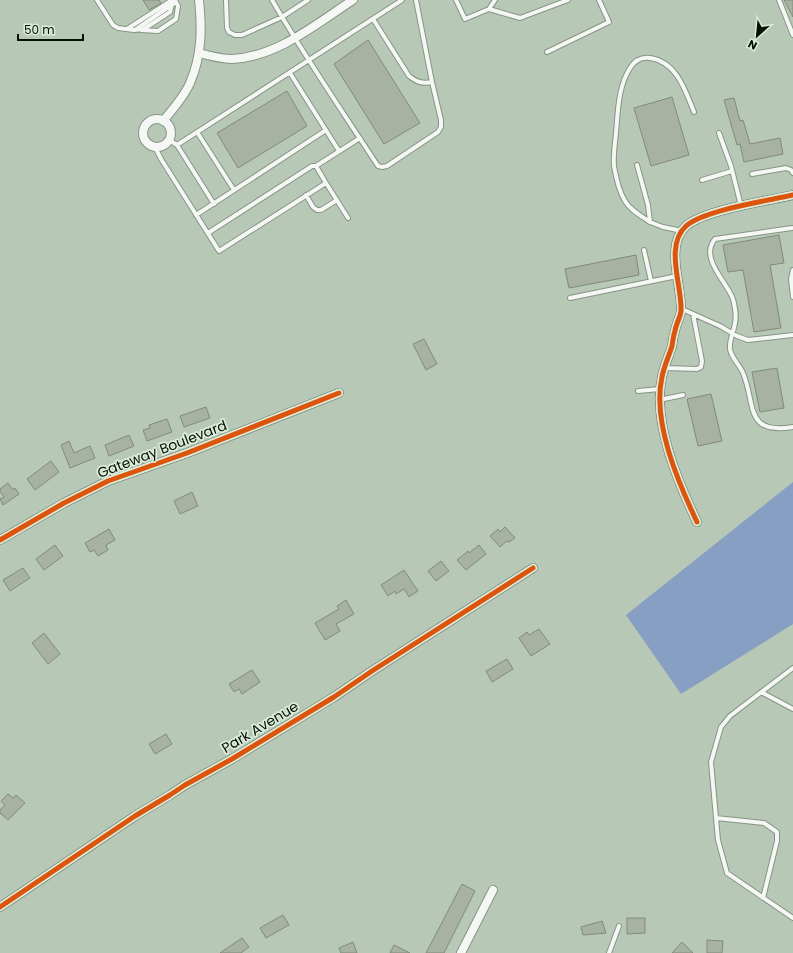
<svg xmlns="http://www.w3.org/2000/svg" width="793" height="953" viewBox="0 0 793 953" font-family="Poppins,sans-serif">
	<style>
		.water { fill: #869fc2 }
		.building { fill: #a7b2a2; stroke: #818b7b }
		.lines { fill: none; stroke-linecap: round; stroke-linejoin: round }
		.service-casing { stroke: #869484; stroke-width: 6 }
		.minor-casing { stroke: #869484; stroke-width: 10 }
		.service { stroke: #f4f7f4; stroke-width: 4 }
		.minor { stroke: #f4f7f4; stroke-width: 8 }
		.cycleway-casing { stroke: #dbecda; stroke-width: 8 }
		.cycleway { stroke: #dd550c; stroke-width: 5 }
		.labels { text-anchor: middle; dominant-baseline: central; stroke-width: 3.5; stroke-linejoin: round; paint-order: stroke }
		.street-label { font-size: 14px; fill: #051005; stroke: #dbecda }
	</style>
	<rect width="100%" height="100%" fill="#b7c9b6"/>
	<path class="water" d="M793 482V624L681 694 626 615Z"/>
	<path class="building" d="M143 0H159L161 3 149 10Z
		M784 0H793V17Z
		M368 40 420 123 384 144 334 64Z
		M287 91 307 126 238 168 217 133Z
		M672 97 689 155 651 166 634 108Z
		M734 98 740 121 743 120 750 144 780 138 783 154 744 162 740 144 737 145 724 100Z
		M779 235 784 263 770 265 781 328 754 332 743 270 728 272 723 245Z
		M636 255 639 275 569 288 565 269Z
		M424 339 437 364 426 370 413 344Z
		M777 368 784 408 760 412 752 372Z
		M711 394 722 441 698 446 687 399Z
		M206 407 210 418 184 427 180 416Z
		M167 419 172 432 147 441 143 430 150 428 149 425Z
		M129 435 134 446 109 456 105 445Z
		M69 441 74 453 90 446 95 458 70 468 61 445Z
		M51 461 59 472 35 490 27 479Z
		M8 483 13 490 15 488 19 494 3 505 0 499 4 497 0 491V489Z
		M192 492 198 506 180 514 174 501Z
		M505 527 515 538 509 542 507 541 500 547 490 536 498 529 500 532Z
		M109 529 115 540 106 545 108 550 98 556 94 550 90 552 85 543Z
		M55 545 63 556 44 570 36 559Z
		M479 545 486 554 466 570 457 560 468 551 469 553Z
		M441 561 449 571 436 581 428 571Z
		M23 568 30 578 10 591 3 580Z
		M404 570 418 591 409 597 404 589 396 594 395 591 388 596 381 585Z
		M346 600 354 614 336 624 340 631 325 640 315 623 339 609 337 606Z
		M539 629 550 644 531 656 519 638 527 632 529 635Z
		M44 633 60 654 48 664 32 643Z
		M507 659 513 669 492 682 486 671Z
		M252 670 260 682 242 694 239 689 234 692 229 684Z
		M166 734 172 744 155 754 149 744Z
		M8 794 13 798 16 795 25 803 8 820 0 813V810L5 805 1 801Z
		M462 884 475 891 444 953H426Z
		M283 915 289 925 266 938 260 928Z
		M627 918H645V933L627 934Z
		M602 921 606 933 583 935 581 927Z
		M242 938 249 947 241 953H220Z
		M707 940 723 941 722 953H707Z
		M353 942 357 953H341L339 948Z
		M682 942 693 953H672Z
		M394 945 410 953H390Z"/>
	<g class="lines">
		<defs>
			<path id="service" d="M97 0 113 25 118 28 134 30 144 29 170 12 173 0
				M226 0 227 28 229 32 235 35H242L282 17 308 0
				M272 0C305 57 342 111 378 166L382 167 387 166 438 132 441 127V120L432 82 416 0
				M456 0 465 19 489 9 495 0
				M779 0 793 35
				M489 9 520 18 568 0
				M373 19 409 76C417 82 422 84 432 82
				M127 29 172 0
				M135 30 173 4
				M141 30 158 31 176 19 178 6 175 0
				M547 52 609 22 599 0
				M290 73 339 151
				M197 132 234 190
				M719 133 731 166 741 206
				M169 140 177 145 402 0
				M177 145 214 204
				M155 147 161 159 219 251 326 183 316 166 360 138
				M637 165 648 205 650 222 663 227 682 231
				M752 174 786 168 791 170 793 173
				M702 180 732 171
				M326 183 348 218
				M306 195 313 207 317 210H321L337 200
				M196 215 326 130
				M650 222C641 216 630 210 625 201 619 191 616 178 614 166 613 155 615 144 616 133 618 111 618 87 630 68 635 60 642 57 650 58 677 62 685 90 694 112
				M792 228 715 239C699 258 727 282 733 299 735 307 737 315 735 323 734 331 729 340 730 349 731 358 740 365 743 373 756 404 744 435 793 427
				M208 233 312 166H316
				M644 250 651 281
				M793 270 791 279 793 297
				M570 298 677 276
				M682 309 720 326 737 336 748 340 793 335
				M665 368 697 369 701 367 702 361 693 314
				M638 391 660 389
				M659 400 683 395
				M793 668 730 716 721 727 711 762 718 840 727 873 793 918
				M761 692 793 709
				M716 818 764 823 777 832V841L763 898
				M609 953 619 926"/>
			<path id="minor" d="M199 53C210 56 221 59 232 59 277 57 316 24 353 0
				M143 133a14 14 0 1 1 28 0a14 14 0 1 1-28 0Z
				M163 121C173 109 184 97 190 83 202 55 202 29 199 0
				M697 522C678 482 652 422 662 377 664 366 669 356 672 346 673 341 673 336 675 331 676 323 682 315 681 308 681 283 665 245 686 226 704 210 767 201 793 195
				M0 540 64 503 108 481 187 453 339 393
				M0 907 135 816 170 795 185 785 232 759 334 697 372 671 533 568
				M461 953 493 890"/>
		</defs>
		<use href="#service" class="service-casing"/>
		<use href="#minor" class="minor-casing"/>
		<use href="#service" class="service"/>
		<use href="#minor" class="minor"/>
		<defs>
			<path id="cycleway" d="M697 522C678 482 652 422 662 377 664 366 669 356 672 346 673 341 673 336 675 331 676 323 682 315 681 308 681 283 665 245 686 226 704 210 767 201 793 195
				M0 540 64 503 108 481 187 453 339 393
				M0 907 135 816 170 795 185 785 232 759 334 697 372 671 533 568"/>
		</defs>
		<use href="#cycleway" class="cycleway-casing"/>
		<use href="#cycleway" class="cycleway"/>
	</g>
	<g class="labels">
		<g class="street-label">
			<text transform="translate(162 449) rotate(-21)">Gateway Boulevard</text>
			<text transform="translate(260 727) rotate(-31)">Park Avenue</text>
		</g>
	</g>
	<g transform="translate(757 36) rotate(207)" stroke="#dbecda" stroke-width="3" paint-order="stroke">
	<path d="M0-3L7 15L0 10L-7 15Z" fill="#051005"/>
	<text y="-6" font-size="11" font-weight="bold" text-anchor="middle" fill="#051005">N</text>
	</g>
	<path d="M18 34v6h65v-6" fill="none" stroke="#051005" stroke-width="2"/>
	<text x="24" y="34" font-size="12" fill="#051005" stroke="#dbecda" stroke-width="3" paint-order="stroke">50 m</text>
</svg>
